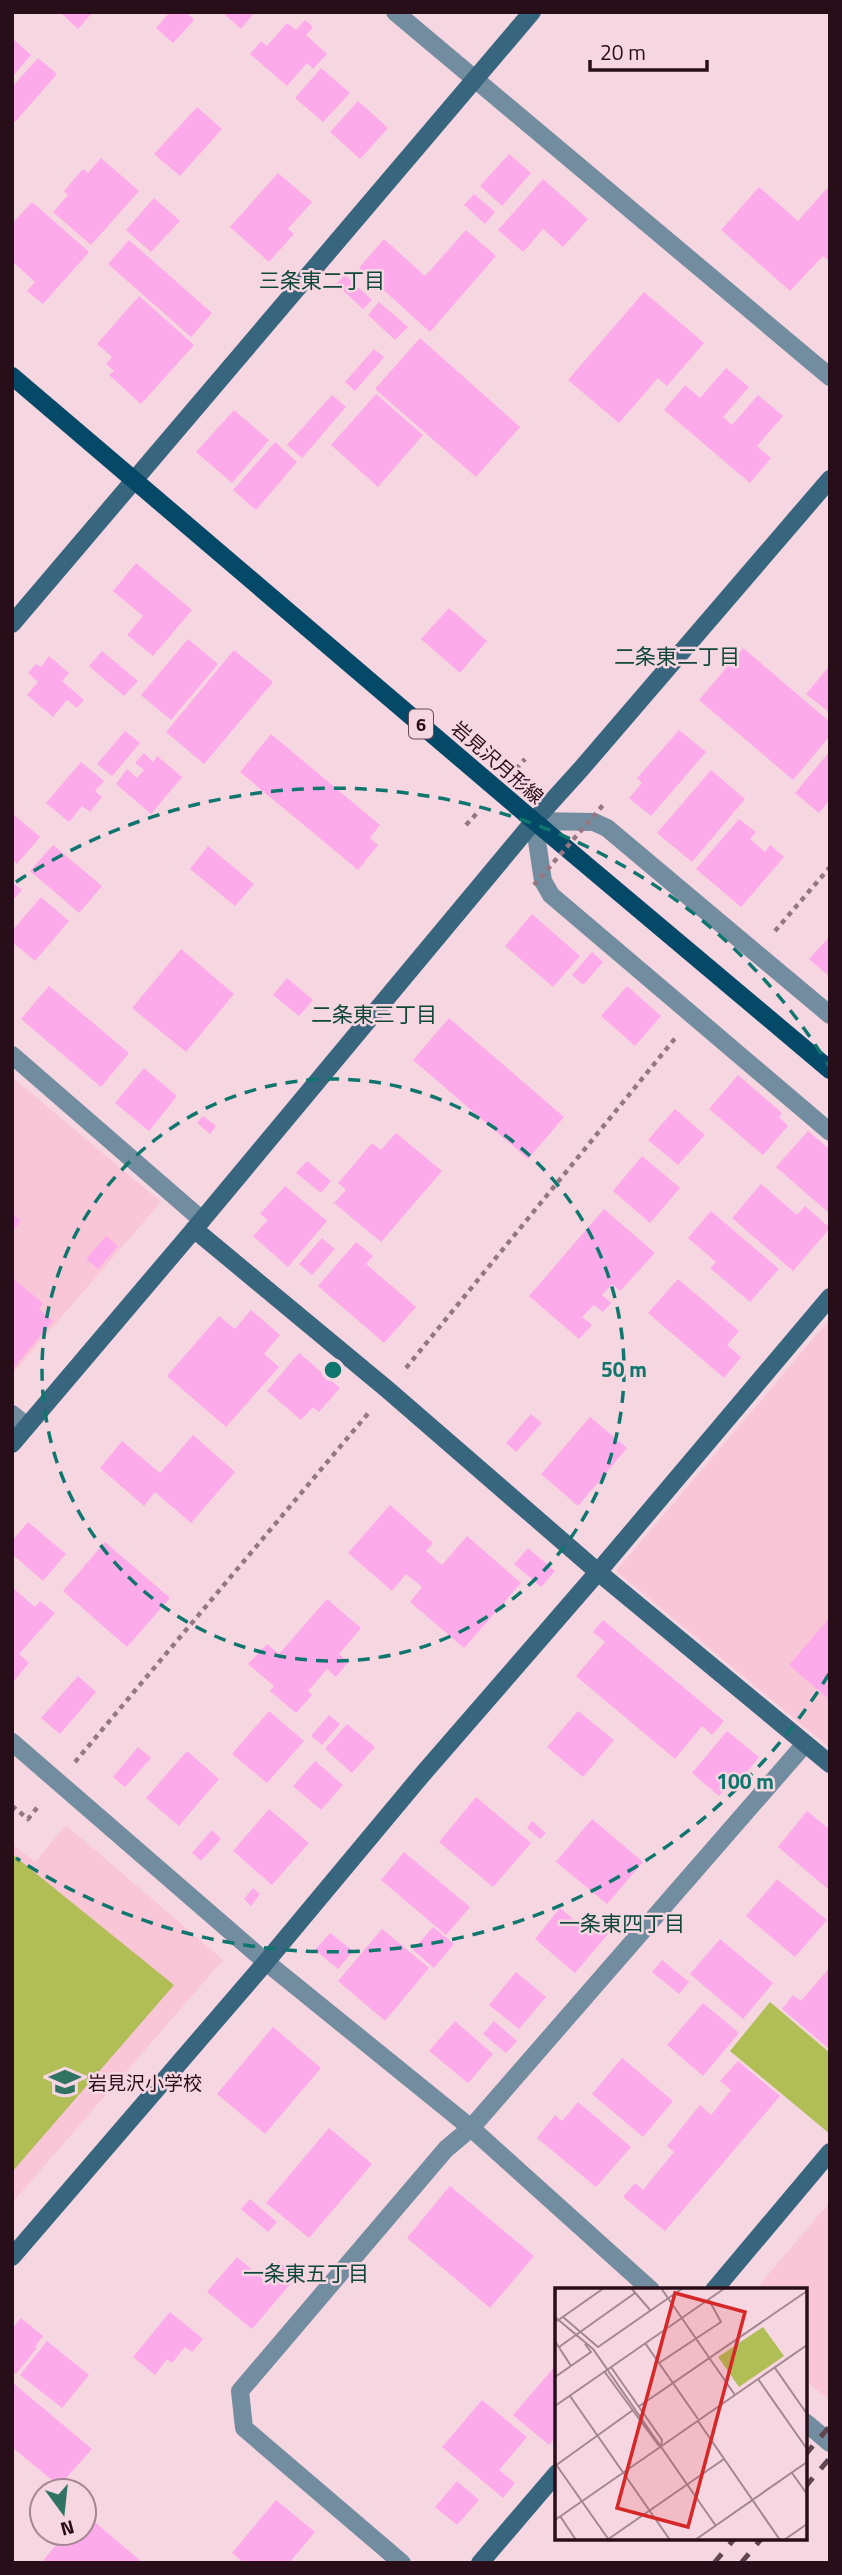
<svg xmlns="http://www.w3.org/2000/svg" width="842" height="2575" viewBox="0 0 842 2575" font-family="'Titillium Web','Noto Sans JP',sans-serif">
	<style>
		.built { fill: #f9c6d8 }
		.green { fill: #b1be56 }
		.building { fill: #fdaaea }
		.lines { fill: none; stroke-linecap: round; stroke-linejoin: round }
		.path { stroke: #947782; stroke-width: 4.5; stroke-dasharray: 5 5; stroke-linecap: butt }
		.lane { stroke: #718d9f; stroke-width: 18 }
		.street { stroke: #718d9f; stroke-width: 18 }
		.secondary { stroke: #39667f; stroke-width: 18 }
		.primary { stroke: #044968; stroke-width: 18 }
		.rail { stroke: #614651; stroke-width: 5; stroke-dasharray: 12 12; stroke-linecap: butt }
		.path-bridge { stroke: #947782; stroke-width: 4.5; stroke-dasharray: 5 5; stroke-linecap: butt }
		.ring { fill: none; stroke: #0f766e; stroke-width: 3.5; stroke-dasharray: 12 9 }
		.labels { text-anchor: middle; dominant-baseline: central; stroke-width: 5; stroke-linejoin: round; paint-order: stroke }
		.shield { fill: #f6d6e1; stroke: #664a55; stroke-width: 2 }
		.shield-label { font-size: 18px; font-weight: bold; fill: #280e19 }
		.street-label { font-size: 19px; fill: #280e19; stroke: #f6d6e1 }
		.poi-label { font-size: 19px; fill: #280e19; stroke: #f6d6e1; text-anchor: start }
		.neighbourhood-label { font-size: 21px; fill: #0f473b; stroke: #f6d6e1 }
		.inset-road { fill: none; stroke: #a48691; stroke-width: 2 }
		.view { fill: #d62828; fill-opacity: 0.15; stroke: #d62828; stroke-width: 3.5 }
		.inset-edge { fill: none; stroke: #280e19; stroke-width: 3.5 }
		.centre { fill: #0f766e; stroke: #f6d6e1; stroke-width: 3.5 }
		.ring-label { font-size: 21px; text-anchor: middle; font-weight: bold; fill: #0f766e; stroke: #f6d6e1; stroke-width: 5; stroke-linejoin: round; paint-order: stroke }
	</style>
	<rect width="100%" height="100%" fill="#f6d6e1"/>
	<path class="built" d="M12 1077 161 1202 12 1374Z
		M830 1319V1748L616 1571Z
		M66 1825 223 1960 12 2203V1844L35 1862Z
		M830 2202V2401L805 2380V2290H755Z"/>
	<path class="green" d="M12 1854 174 1985 12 2172Z
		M770 2002 830 2053V2134L730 2051Z"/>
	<path class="building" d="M60 12H93L78 29Z
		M170 12H186L194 20 173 43 156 28Z
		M222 12H255L241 29Z
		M305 20 313 27 306 35 327 54 313 69 307 63 287 86 250 54 261 41 267 46 287 23 296 30Z
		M12 38 31 55 12 77Z
		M38 58 57 74 15 122 12 119V87Z
		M321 68 350 93 323 122 295 98Z
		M358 101 388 128 360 159 330 132Z
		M197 107 222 129 180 176 154 154Z
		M509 154 531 173 502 206 480 186Z
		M101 158 139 191 91 245 53 212 68 195 64 191 83 169 88 173Z
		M278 173 312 202 288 229 294 234 269 262 230 227Z
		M543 179 588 219 563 247 543 229 523 252 498 230Z
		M830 185V262L823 256 790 291 721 230 759 187 798 221Z
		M474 194 495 212 485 224 464 205Z
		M154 198 180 221 151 252 126 230Z
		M32 202 89 252 43 304 27 291 35 282 12 261V224Z
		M466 230 496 256 430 332 359 268 384 239 425 276Z
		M129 240 212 313 191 337 108 264Z
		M345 275 372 300 363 309 336 284Z
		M644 292 704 343 667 386 658 378 619 423 568 380Z
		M139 296 194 345 141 404 109 375 114 371 106 364 112 357 97 344Z
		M379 302 408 327 395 340 368 315Z
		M420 338 520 427 476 477 375 389Z
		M374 349 384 357 355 391 345 382Z
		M726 368 749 387 723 417 732 425 758 395 783 416 757 446 771 458 750 483 664 410 685 385 700 398Z
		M376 394 423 435 378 487 331 445Z
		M332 395 346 407 302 458 287 445Z
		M234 410 269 440 232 483 196 452Z
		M275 442 297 462 256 510 233 490Z
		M136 563 192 610 153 656 127 635 143 616 113 591Z
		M449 608 487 641 460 673 421 639Z
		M188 639 218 664 171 720 141 695Z
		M743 648 830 722V736L793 780 699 700Z
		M234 650 273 682 204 764 166 732Z
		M102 651 138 681 124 696 89 666Z
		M49 656 69 673 62 681 84 700 77 708 67 700 53 717 27 695 38 682 28 673 36 664 41 667Z
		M830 665V713L806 694Z
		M679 730 706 752 651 816 629 798 642 783 637 778Z
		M125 731 140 743 112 776 97 764Z
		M271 734 380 825 370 838 378 845 358 870 240 772Z
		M830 751V800L819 813 795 793Z
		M144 753 153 762 157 756 182 777 151 814 116 784 127 769 137 778 144 770 135 763Z
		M81 762 104 781 95 791 102 797 90 812 82 806 69 822 46 803Z
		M711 770 745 799 692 862 657 833Z
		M12 813 40 837 17 864 12 860Z
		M739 819 756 832 750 839 765 852 770 845 784 857 741 907 696 869Z
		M53 845 102 886 79 913 30 871Z
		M208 846 254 884 235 906 190 869Z
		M12 882 22 890 15 898 12 895Z
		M41 897 69 921 35 961 12 942V931Z
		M532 914 580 956 553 987 505 946Z
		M830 936V977L809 959Z
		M181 949 234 994 186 1052 132 1008Z
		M592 952 603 962 583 985 572 975Z
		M287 978 313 1000 299 1016 273 995Z
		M49 986 129 1053 101 1087 21 1019Z
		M627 986 661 1016 635 1046 601 1016Z
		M449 1018 564 1117 528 1159 413 1060Z
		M144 1068 177 1096 149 1131 115 1103Z
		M738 1075 782 1113 779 1117 788 1126 763 1155 709 1109Z
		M675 1109 705 1135 678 1165 648 1140Z
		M203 1116 216 1126 210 1134 197 1123Z
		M808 1131 830 1150V1214L776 1167Z
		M396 1133 442 1171 381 1242 334 1203 346 1190 338 1183 372 1143 381 1150Z
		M642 1156 680 1188 650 1223 613 1191Z
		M307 1161 331 1181 321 1193 296 1173Z
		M761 1184 797 1215 805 1206 830 1228 793 1271 732 1218Z
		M285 1186 327 1221 288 1267 253 1236 268 1220 260 1214Z
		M604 1209 655 1253 620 1291 612 1284 602 1295 611 1303 603 1312 594 1305 582 1317 592 1325 579 1339 529 1296Z
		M711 1211 779 1269 750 1302 710 1268 716 1262 688 1238Z
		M12 1214 21 1221 12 1231Z
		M106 1236 118 1246 98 1269 86 1259Z
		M322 1238 335 1249 312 1275 299 1264Z
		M356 1242 373 1256 366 1264 416 1307 384 1343 318 1286Z
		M12 1278 43 1303 39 1309 53 1321 12 1370Z
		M678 1279 739 1331 727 1345 741 1357 724 1378 648 1313Z
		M251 1310 280 1335 264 1354 279 1367 226 1427 167 1376 219 1316 235 1329Z
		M299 1353 340 1388 319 1412 313 1407 301 1420 267 1391Z
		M531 1414 542 1423 516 1452 506 1443Z
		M590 1417 627 1448 578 1506 541 1474Z
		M193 1435 235 1472 191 1523 155 1492 144 1506 100 1468 122 1441 160 1473Z
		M390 1505 433 1543 426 1551 442 1565 467 1536 521 1583 464 1648 410 1602 422 1587 406 1574 392 1591 348 1553Z
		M28 1522 66 1554 43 1581 12 1554V1541Z
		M105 1542 170 1598 127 1647 63 1591Z
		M528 1548 555 1571 541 1587 514 1564Z
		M12 1587 35 1607 40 1601 55 1613 19 1654 29 1663 12 1683Z
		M327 1599 361 1628 339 1654 348 1662 336 1677 327 1669 308 1691 312 1695 296 1713 270 1691 274 1686 248 1664 267 1644 279 1654Z
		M830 1617V1700L789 1665Z
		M603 1620 724 1721 712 1735 702 1726 675 1759 576 1676 605 1642 593 1632Z
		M78 1676 96 1692 60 1734 41 1718Z
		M269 1711 304 1741 267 1783 232 1754Z
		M578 1711 614 1740 583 1777 547 1747Z
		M329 1715 340 1724 322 1745 311 1736Z
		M347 1724 375 1747 352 1773 325 1749Z
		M727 1731 759 1757 741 1779 737 1776 719 1796 692 1773Z
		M138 1747 151 1758 125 1787 113 1777Z
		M187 1751 219 1779 179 1826 146 1798Z
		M315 1761 343 1785 321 1810 293 1786Z
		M476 1797 531 1843 493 1887 439 1842Z
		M269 1809 309 1843 272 1885 233 1851Z
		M807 1811 830 1830 828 1889 778 1847Z
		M592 1819 643 1862 607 1904 556 1862Z
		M532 1821 546 1833 540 1839 527 1828Z
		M212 1830 221 1839 201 1861 192 1853Z
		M404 1852 470 1907 446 1935 381 1880Z
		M777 1879 827 1920 795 1957 746 1916Z
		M253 1888 260 1894 251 1906 244 1899Z
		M560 1908 589 1932 596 1923 608 1934 575 1973 535 1939Z
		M433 1927 454 1944 434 1968 413 1950Z
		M382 1929 429 1968 385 2021 338 1981Z
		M330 1933 353 1951 338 1969 315 1950Z
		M720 1939 773 1983 743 2019 690 1974Z
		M662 1960 689 1982 679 1994 652 1972Z
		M830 1967V2046L828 2048 782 2009 793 1995 801 2001Z
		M516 1972 546 1997 519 2029 489 2005Z
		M703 2003 739 2033 703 2076 667 2045Z
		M455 2021 493 2054 468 2083 429 2051Z
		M494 2021 517 2041 506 2053 483 2034Z
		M273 2027 321 2068 265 2134 217 2094Z
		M622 2058 673 2101 643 2137 592 2094Z
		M738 2061 780 2096 665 2231 623 2197 635 2183 643 2190 674 2152 667 2146 700 2105 711 2115 731 2090 720 2081Z
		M578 2102 631 2147 596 2187 537 2138 555 2115 562 2121Z
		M329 2128 372 2164 309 2238 266 2203Z
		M450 2186 534 2256 490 2308 407 2238Z
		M250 2199 277 2222 268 2232 241 2209Z
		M237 2257 263 2279 278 2261 297 2276 252 2329 207 2292Z
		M170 2312 203 2339 192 2352 185 2347 172 2363 167 2359 155 2375 133 2357Z
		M21 2318 43 2336 35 2347 37 2348 16 2374 12 2371V2329Z
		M47 2341 89 2375 62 2408 20 2375Z
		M557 2364V2436L549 2445 513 2415Z
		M12 2382 92 2449 59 2486 12 2447Z
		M482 2400 527 2437 499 2470 515 2483 503 2498 442 2447Z
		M457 2481 479 2500 457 2525 435 2507Z
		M276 2500 315 2532 289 2563H244L232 2553Z
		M84 2513 143 2563H41L66 2533H84Z"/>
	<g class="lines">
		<path class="path" d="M516 769 525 759
			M466 825 478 812
			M775 931 830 867
			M406 1368 677 1036
			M75 1762 371 1410
			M12 1806 28 1819 40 1804"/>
		<path class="lane" d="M12 1414 27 1426"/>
		<path class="street" d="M395 12 830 377
			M830 1015 607 828 594 822 534 821 543 881 551 895 830 1132
			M12 1055 202 1220
			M12 1742 266 1962 471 2128 651 2290
			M805 2422 830 2443
			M402 2563 244 2428 240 2391 446 2149 471 2128 805 1744"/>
		<path class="secondary" d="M12 624 532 12
			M194 1229 388 1390 598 1572 830 1764
			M12 1444 202 1220 534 821 581 769 830 479
			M12 2257 266 1962 421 1776 598 1572 830 1297
			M714 2290 830 2152
			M480 2563 557 2473"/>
		<path class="primary" d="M12 376 534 821 830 1070"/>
		<path class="rail" d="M805 2455 830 2426
			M805 2487 830 2458
			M714 2563 735 2538
			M741 2563 762 2538"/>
		<path class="path-bridge" d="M534 885 604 804"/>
	</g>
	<g class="ring">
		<circle cx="333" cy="1370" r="291"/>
		<path d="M829 1674A582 582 0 0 1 16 1858M16 882A582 582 0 0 1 829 1066"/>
	</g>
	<defs>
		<symbol id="school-bare" viewBox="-9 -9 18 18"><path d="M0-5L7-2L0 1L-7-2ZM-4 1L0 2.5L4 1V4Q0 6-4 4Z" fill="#317363" stroke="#f6d6e1" stroke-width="2.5" paint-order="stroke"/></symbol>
	</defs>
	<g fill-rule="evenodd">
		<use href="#school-bare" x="43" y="2060" width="44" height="44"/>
	</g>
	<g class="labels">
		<rect class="shield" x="409" y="709.5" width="24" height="29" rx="5"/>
		<g class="shield-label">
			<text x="421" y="724">6</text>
		</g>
		<g class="street-label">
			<text transform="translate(498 762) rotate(41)">岩見沢月形線</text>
		</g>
		<g class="poi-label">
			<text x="88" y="2082">岩見沢小学校</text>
		</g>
		<g class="neighbourhood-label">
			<text x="322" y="280">三条東二丁目</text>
			<text x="677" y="656">二条東二丁目</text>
			<text x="374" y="1014">二条東三丁目</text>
			<text x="622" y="1923">一条東四丁目</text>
			<text x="306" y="2273">一条東五丁目</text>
		</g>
	</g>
	<g transform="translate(555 2288)">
		<rect width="252" height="252" fill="#f6d6e1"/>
		<path d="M208 39 229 68 184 99 163 69Z" fill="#b1be56"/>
		<path class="inset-road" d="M76 0 96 23M106 0 180 107M0 29 38 61 161 238M8 29 43 59 128 0M2 33 49 0M0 53 16 78M90 55 143 131M4 59 80 5M104 75 166 34 154 12M56 79 107 152 106 158M220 80 252 126M49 83 104 158M0 89 36 64 30 56M203 91 252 161M15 108 115 252M0 118 170 0M83 119 252 3M143 133 225 252M0 175 54 252M0 178 78 122M237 185 252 206M5 228 21 252M0 232 252 57M52 252 169 171M140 252 252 174M229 252 252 236"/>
		<path class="view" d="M120 5 190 24 133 239 62 220Z"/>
		<rect width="252" height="252" class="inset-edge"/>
	</g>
	<circle cx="333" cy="1370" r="10" class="centre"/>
	<g class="ring-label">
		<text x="624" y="1377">50 m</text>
		<text x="745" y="1789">100 m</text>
	</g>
	<rect width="842" height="2575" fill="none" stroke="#280e19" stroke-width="28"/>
	<g transform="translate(63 2512) rotate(165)"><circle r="33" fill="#f6d6e1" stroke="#a48691" stroke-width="2"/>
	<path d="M0-5L12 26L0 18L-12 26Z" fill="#317363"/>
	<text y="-10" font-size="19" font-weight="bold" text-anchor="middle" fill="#280e19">N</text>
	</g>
	<path d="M590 60v10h117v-10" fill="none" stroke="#280e19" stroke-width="3.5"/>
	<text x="600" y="60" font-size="21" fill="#280e19" stroke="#f6d6e1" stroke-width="5" paint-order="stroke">20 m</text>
</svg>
